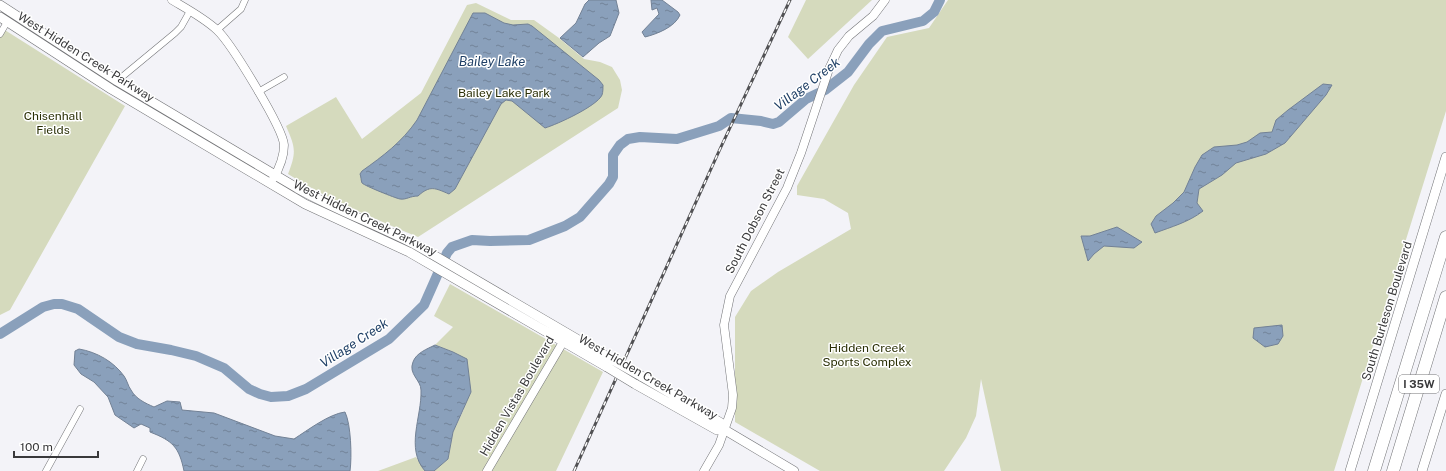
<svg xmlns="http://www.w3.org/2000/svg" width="1446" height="471" viewBox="0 0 1446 471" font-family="'Public Sans',sans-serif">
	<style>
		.green { fill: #d5dabd }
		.water { fill: url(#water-ripples); stroke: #728195 }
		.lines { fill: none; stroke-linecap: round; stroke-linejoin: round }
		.river { stroke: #8aa0bb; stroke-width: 10 }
		.minor-casing { stroke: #747578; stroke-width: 7 }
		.tertiary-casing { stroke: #747578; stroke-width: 9 }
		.secondary-casing { stroke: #747578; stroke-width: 10 }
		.motorway-casing { stroke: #747578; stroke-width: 13 }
		.minor { stroke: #fff; stroke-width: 6 }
		.tertiary { stroke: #fff; stroke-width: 8 }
		.secondary { stroke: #fff; stroke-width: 9 }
		.motorway { stroke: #fff; stroke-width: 12 }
		.rail-casing { stroke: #515154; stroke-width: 3 }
		.rail { stroke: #fff; stroke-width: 1.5; stroke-dasharray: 4.5; stroke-linecap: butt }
		.secondary-bridge-casing { stroke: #747578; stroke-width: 10; stroke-linecap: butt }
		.secondary-bridge { stroke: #fff; stroke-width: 9 }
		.labels { text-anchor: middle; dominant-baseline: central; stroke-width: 3; stroke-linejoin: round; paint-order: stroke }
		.shield { fill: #fff; stroke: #747476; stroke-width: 1 }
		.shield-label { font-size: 11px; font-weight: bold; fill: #39393b }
		.street-label { font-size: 12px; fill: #39393b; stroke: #fff }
		.park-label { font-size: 12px; fill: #2a2f05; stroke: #fff }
		.water-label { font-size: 13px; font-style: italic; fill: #214167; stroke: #fff }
	</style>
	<defs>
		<pattern id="water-ripples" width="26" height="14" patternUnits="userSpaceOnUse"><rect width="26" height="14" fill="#8aa0bb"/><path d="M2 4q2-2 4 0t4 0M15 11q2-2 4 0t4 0" fill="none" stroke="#728399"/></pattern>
	</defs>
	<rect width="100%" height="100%" fill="#f3f3f8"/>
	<path class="green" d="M806 0H872L808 59 788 37Z
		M948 0H1446V111L1334 471H1001L981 379 976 416 966 438 944 471H820L735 422V317L751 291 778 272 851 229 848 213 824 199 797 195V186L854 85 887 37 929 28Z
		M476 3 511 20H534L559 38 584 59 600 62 612 67 620 80 622 90 618 108 418 237C373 218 329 200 288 174 297 151 295 147 286 126L336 97 362 139 421 93 467 5Z
		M0 27 125 106 10 310 0 315Z
		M450 284 603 372 556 471H434L448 459 453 432 464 409 453 352 435 345 453 327 434 316Z
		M416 457 425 471H378Z"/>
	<path class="water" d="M589 0H616L619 13 610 36 599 43 583 57 560 38 576 23 585 4Z
		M651 0H662L678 12 680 15C675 27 657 34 645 37L642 32 659 14 657 8 652 10Z
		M473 13H485L504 23 513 25 528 24 532 26 599 80 603 85C603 88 603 92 602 95 597 106 558 124 545 128L512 101 506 100 501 104 455 189 449 194C435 188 430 185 418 196 410 196 406 200 400 199 395 198 365 186 362 183 361 181 361 176 360 174L362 171C383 156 402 142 417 120Z
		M1323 84 1332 85 1326 95 1285 143 1266 154 1236 163 1222 175 1199 189 1197 203 1203 211C1189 222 1171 227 1155 233L1151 224 1156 216 1173 203 1184 192 1195 167 1202 155 1214 147 1237 145 1247 142 1260 133 1272 132 1276 120 1288 110Z
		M1117 227 1142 242 1134 248 1104 246 1094 254 1088 261 1081 236H1090Z
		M1282 325 1283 336 1278 344 1265 347 1253 338 1254 328Z
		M435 345 453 352 467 359 471 392 453 432 448 459 434 471H425C405 448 422 417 421 390 421 380 408 374 413 362 416 353 427 349 435 345Z
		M79 349C97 352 114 362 124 376 127 380 128 386 131 390 136 399 145 403 154 407L167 401 180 402 182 410 214 413 275 436 294 439C308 430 329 414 345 412 351 424 352 457 350 471H184C179 447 173 441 150 432V428L141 424 134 428 115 415 108 397 94 382 81 374 74 365 75 351Z"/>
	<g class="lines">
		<path class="river" d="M0 334 43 307 54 304H62L78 309 119 337 137 344 171 350 196 356 224 368 249 389 260 394 271 397 288 396 306 389 389 339 424 305 447 253 452 247 472 240 490 241 529 240 565 226 580 217 609 184 613 177V155L620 145 628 139 640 137 677 139 719 126 731 118 761 121 773 124 779 122 806 99 825 90 848 72 869 44 882 31 923 21 934 12 940 0"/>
		<defs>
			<path id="minor" d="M217 30 241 9 245 0
				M0 34 7 22
				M117 81 175 33 181 27 190 11
				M258 92 284 77
				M46 471 80 409
				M137 471 143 459"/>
			<path id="tertiary" d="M172 0C187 9 204 18 217 30 231 43 283 128 284 145 284 158 279 169 273 179
				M487 471 566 337
				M704 471 719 445 732 408 733 395 724 325 730 296 787 188 801 153 829 69 838 50 849 36 873 16 885 0"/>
			<path id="secondary" d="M0 5 117 81 297 188C336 210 378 225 418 246L611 359
				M0 17 111 89 305 204 409 252 607 367
				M641 376 721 423 725 430
				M635 384 717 430H725L794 471
				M1350 471 1446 157
				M1422 471 1446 394"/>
			<path id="motorway" d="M1374 471 1446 237
				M1393 471 1446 297"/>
		</defs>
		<use href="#minor" class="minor-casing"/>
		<use href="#tertiary" class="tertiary-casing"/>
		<use href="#secondary" class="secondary-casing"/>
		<use href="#motorway" class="motorway-casing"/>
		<use href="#minor" class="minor"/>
		<use href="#tertiary" class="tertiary"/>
		<use href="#secondary" class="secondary"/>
		<use href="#motorway" class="motorway"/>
		<defs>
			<path id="rail" d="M574 471 720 149 790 0"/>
		</defs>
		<use href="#rail" class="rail-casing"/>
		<use href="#rail" class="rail"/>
		<defs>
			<path id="secondary-bridge" d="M611 359 641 376
				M607 367 635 384"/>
		</defs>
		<use href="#secondary-bridge" class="secondary-bridge-casing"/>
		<use href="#secondary-bridge" class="secondary-bridge"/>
	</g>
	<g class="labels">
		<rect class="shield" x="1399" y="375" width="40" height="18" rx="3"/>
		<g class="shield-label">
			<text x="1419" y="384">I 35W</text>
		</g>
		<g class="street-label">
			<text transform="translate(86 57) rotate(32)">West Hidden Creek Parkway</text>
			<text transform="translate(365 218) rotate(26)">West Hidden Creek Parkway</text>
			<text transform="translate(755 221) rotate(-63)">South Dobson Street</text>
			<text transform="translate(1387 311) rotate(-73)">South Burleson Boulevard</text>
			<text transform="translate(648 377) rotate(30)">West Hidden Creek Parkway</text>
			<text transform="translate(517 396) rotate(-60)">Hidden Vistas Boulevard</text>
		</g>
		<g class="park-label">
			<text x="504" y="93">Bailey Lake Park</text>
			<text x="53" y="116">Chisenhall<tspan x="53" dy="14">Fields</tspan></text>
			<text x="867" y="348">Hidden Creek<tspan x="867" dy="14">Sports Complex</tspan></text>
		</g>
		<g class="water-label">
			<text x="492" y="61">Bailey Lake</text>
			<text transform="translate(807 84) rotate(-37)">Village Creek</text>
			<text transform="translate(354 343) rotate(-33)">Village Creek</text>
		</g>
	</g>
	<path d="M14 451v6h84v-6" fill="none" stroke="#39393b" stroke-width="2"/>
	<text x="20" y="451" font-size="12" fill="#39393b" stroke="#ffffff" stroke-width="3" paint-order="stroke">100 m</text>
</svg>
